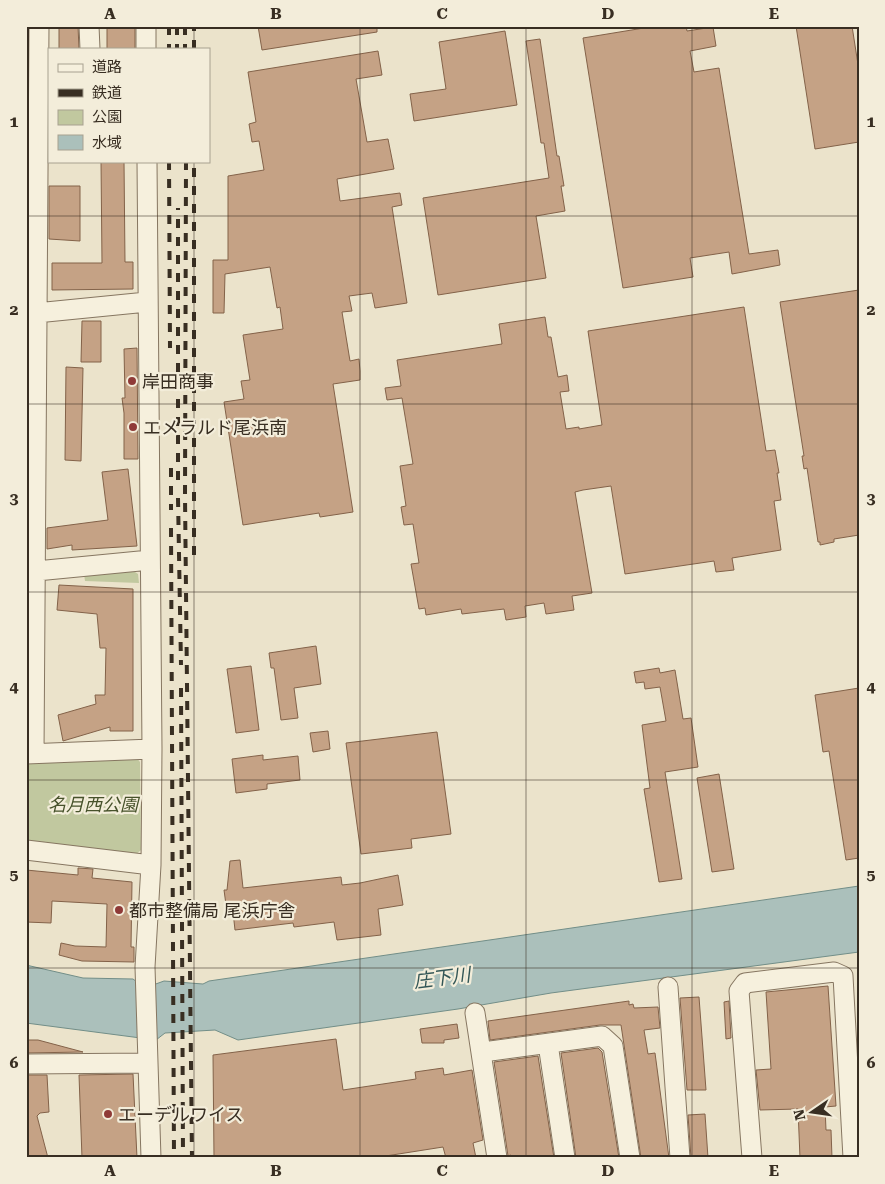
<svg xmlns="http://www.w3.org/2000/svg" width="885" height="1184" viewBox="0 0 885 1184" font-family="'Roboto Serif','Noto Sans JP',serif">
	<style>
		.green { fill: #c1c89f }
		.water { fill: #abc0bb; stroke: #728e88 }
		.building { fill: #c5a285; stroke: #836249 }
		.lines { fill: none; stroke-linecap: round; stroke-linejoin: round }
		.minor-casing { stroke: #867661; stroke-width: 21 }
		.minor { stroke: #f6f0dd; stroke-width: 19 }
		.rail { stroke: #382e22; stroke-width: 4; stroke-dasharray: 9 9; stroke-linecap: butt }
		.grid { fill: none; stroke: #382e22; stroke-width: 1; stroke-opacity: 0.55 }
		.poi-dot { fill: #8f3a37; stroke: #f3edda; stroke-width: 2 }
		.labels { text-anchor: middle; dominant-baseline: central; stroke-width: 4.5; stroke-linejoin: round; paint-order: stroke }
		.poi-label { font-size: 18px; fill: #382e22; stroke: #f3edda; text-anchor: start }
		.park-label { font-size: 18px; font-style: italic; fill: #47522b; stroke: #f3edda }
		.water-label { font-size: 19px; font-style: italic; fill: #335656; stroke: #f3edda }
		.neatline { fill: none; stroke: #382e22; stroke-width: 2 }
		.grid-label { font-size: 16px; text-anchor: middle; font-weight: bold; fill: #382e22 }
	</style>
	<rect width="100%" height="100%" fill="#ebe3cb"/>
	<path class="green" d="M132 570 138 574 139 583 85 581 84 574Z
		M135 756 140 762 141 850 134 856 26 844V761Z"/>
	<path class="water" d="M859 886V952L551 993 458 1009 238 1040 215 1030 165 1033 156 1040 26 1023V965L83 978 133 979 137 982 153 985 164 981 203 984 209 981Z"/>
	<path class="building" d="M59 26H78L79 49H59Z
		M107 26H135V49H107Z
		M258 26H377V32L262 50Z
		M656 26H686L687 31 713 27 716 46 690 51 694 72 719 68 749 254 778 250 780 265 732 274 729 252 690 258 693 277 623 288 583 38Z
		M796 26H852L859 71V142L815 149Z
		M505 31 517 105 414 121 410 94 446 89 439 42Z
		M540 39 557 156H559L564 186H561L565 211 536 216 546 278 438 295 423 198 549 178 544 143H541L526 41Z
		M378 51 382 75 356 79 367 142 388 139 394 169 337 179 340 201 400 193 402 205 392 207 407 303 375 308 372 293 349 296 352 311 342 312 350 361 359 359 360 371V380L333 384 353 512 320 517 319 513 243 525 224 402 244 399 241 381 250 380 243 335 283 329 280 307 277 308 270 267 225 274 224 313H213V260H228V176L264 170 259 141 252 142 249 124 256 122 248 72Z
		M101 161H124L125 262H133V289L52 290V263H102Z
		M49 186H80V241L49 239Z
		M859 290V535L834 539V542L820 545V542H818L807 468 804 469 802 456H804L780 302Z
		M744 307 766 451 775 450 779 473H777L781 500 774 501 781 550 732 558 734 570 716 572 714 561 625 574 611 486 583 490 575 492 592 593 572 596 574 610 546 614 544 603 525 606 526 617 506 620 504 609 462 614 461 609 426 615 425 608 419 609 411 564 419 563 413 524 404 525 401 507 406 506 400 466 413 464 402 398 387 400 385 388 401 386 397 360 502 344 499 324 545 317 548 337H551L558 377 567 375 569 391 560 392 566 429 579 427V429L602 425 588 331Z
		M82 321H101V362H81Z
		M137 348 138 459H124V413L122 398H125L124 349Z
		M66 367 83 368 81 461 65 460Z
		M128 469 137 546 72 550V545L47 549V528L108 520 102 472Z
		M59 585 133 589V731H110V727L63 741 58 715 96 704 95 695H105L106 648H100L97 614 57 610Z
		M316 646 321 684 294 688 298 718 281 720 274 668H271L269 653Z
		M251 666 259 730 236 733 227 669Z
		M659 668 660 673 675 670 683 719 691 718 698 767 665 772 682 879 659 882 644 789 650 788 642 725 666 721 660 687 645 689 644 682 636 683 634 672Z
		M859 688V858L846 860 829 751 823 752 815 695Z
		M328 731 330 749 313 752 310 733Z
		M437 732 451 834 411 839 412 848 361 854 346 743Z
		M263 755V760L298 756 300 780 267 784V789L236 793 232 759Z
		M719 774 734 869 712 872 697 778Z
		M240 860 243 888 341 877 342 885 360 883 398 875 403 905 378 909 381 935 337 940 334 922 294 927 293 923 235 930 233 912H227L224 890H227L230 861Z
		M78 868 93 869 92 878 132 882 131 947H134V962L82 961 59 955 61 943 75 946 106 947 107 904 52 901 51 923 26 922V870L78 875Z
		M828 986 836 1106 825 1107 826 1130H831L832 1158H800L798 1109 760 1110 756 1070 771 1069 766 992Z
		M699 997 706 1090H687L680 998Z
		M629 1001V1005L633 1004 634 1008 658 1007 660 1028 644 1030 648 1054 655 1053 669 1158H641L621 1025H600L490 1040 488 1021Z
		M729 1001 731 1038 726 1039 724 1002Z
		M457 1024 459 1038 444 1040V1043H422L420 1029Z
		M336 1039 343 1090 416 1079 415 1072 443 1068 444 1075 472 1070 483 1140 473 1143 476 1158H446L443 1147 373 1158H214L213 1055Z
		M26 1040H38L83 1052 26 1053Z
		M598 1048 602 1052 619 1158H576L561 1053Z
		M538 1056 554 1158H512L511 1155 508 1156 494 1062Z
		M133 1074 137 1158H82L79 1075Z
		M26 1075H47L49 1112 40 1113 37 1116 48 1158H26Z
		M705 1114 708 1158H691L688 1115Z"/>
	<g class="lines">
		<defs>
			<path id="minor" d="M89 26 90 49
				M146 26V49
				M147 161 152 749 151 865 145 967 151 1158
				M26 314 147 302
				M26 572 150 560
				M34 753 39 26
				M26 754 152 749
				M26 850 151 865
				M668 987 680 1158
				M475 1013 497 1158
				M548 1044 565 1158
				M483 1052 602 1036 613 1046 630 1158
				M26 1064 147 1063
				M752 1158 739 991 745 983 834 972 843 976 853 1158"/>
		</defs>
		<use href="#minor" class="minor-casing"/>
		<use href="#minor" class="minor"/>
		<path class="rail" d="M169 26V49
			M177 26V49
			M185 26V49
			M194 49V26
			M169 161 170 348
			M186 161 185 496 192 1158
			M171 468V510
			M178 480V208
			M178 498 181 665
			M171 528 174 1158
			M194 555V161
			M181 688 183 1158"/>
	</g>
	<path class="grid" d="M194 26V49M360 26V1158M526 26V1158M692 26V1158M194 161V1158M26 216H859M26 404H859M26 592H859M26 780H859M26 968H859"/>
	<g class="poi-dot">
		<circle cx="132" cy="381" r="5"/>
		<circle cx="133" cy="427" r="5"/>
		<circle cx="119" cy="910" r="5"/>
		<circle cx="108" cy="1114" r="5"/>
	</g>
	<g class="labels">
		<g class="poi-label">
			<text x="142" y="381">岸田商事</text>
			<text x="143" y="427">エメラルド尾浜南</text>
			<text x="129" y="910">都市整備局 尾浜庁舎</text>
			<text x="118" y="1114">エーデルワイス</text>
		</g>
		<g class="park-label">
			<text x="93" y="804">名月西公園</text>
		</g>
		<g class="water-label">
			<text transform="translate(442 978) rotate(-7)">庄下川</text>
		</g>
	</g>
	<rect width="885" height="1184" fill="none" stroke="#f3edda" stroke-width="55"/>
	<rect x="48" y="48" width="162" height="115" fill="#f3edda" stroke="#a8a190"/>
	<rect x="58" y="64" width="25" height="8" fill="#f6f0dd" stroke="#a8a190"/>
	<text x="92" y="72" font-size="15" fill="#382e22">道路</text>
	<rect x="58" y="89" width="25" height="8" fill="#382e22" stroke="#a8a190"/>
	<text x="92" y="98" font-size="15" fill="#382e22">鉄道</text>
	<rect x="58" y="110" width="25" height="15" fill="#c1c89f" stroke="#a8a190"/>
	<text x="92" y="122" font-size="15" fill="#382e22">公園</text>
	<rect x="58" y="135" width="25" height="15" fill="#abc0bb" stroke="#a8a190"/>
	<text x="92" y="148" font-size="15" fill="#382e22">水域</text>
	<g transform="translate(812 1112) rotate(257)" stroke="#f3edda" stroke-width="4" paint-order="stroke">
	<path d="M0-4L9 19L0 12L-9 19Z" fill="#382e22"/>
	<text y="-8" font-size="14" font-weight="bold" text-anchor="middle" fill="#382e22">N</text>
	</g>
	<rect x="28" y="28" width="830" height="1128" class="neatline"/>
	<g class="grid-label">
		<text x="110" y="19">A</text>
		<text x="276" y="19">B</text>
		<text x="442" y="19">C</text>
		<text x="608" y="19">D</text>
		<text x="774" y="19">E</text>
		<text x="14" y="127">1</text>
		<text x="871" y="127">1</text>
		<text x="14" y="315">2</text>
		<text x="871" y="315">2</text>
		<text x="14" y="504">3</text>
		<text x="871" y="504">3</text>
		<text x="14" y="692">4</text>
		<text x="871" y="692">4</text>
		<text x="14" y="880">5</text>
		<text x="871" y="880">5</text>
		<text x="14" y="1068">6</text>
		<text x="871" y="1068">6</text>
		<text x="110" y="1176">A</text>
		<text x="276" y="1176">B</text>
		<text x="442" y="1176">C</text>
		<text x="608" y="1176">D</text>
		<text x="774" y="1176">E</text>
	</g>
</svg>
